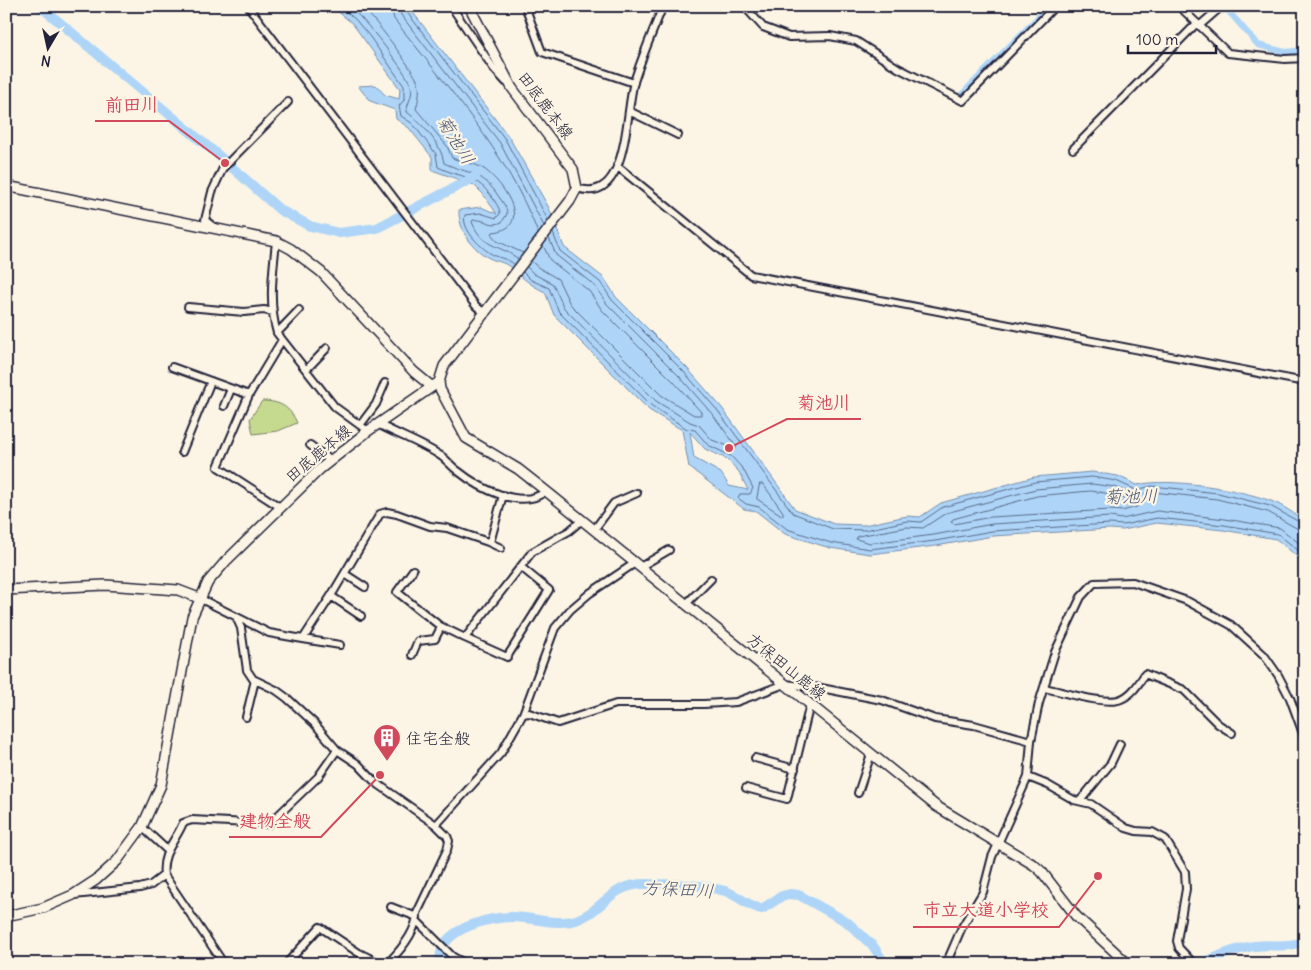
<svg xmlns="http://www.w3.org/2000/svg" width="1311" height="970" viewBox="0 0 1311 970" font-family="Delius,'Klee One',sans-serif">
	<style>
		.green { fill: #c6da8f; stroke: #747e65 }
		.water { fill: #aed5f8; stroke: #768dac; fill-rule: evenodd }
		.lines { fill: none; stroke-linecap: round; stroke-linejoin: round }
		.shore { stroke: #5a6a87; stroke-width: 1 }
		.canal { stroke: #aed5f8; stroke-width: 6 }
		.river { stroke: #aed5f8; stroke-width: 10 }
		.street-casing { stroke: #22223b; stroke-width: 10 }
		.secondary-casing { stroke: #22223b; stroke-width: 12 }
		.street { stroke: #fcf5e5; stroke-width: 6 }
		.secondary { stroke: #fcf5e5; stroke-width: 9 }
		.labels { text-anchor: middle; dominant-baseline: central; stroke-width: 4.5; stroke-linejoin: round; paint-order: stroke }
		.street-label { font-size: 16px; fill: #22223b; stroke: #fcf5e5 }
		.poi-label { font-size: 16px; fill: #22223b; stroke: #fcf5e5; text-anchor: start }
		.water-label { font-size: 18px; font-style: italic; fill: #4c5874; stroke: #fcf5e5 }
		.leader { fill: none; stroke: #d1495b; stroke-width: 2 }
		.callout-dot { fill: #d1495b; stroke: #fcf5e5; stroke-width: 2 }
		.callout-label { font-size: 18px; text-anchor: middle; font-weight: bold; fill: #d1495b; stroke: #fcf5e5; stroke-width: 4.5; stroke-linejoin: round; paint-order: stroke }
	</style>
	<rect width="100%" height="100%" fill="#fcf5e5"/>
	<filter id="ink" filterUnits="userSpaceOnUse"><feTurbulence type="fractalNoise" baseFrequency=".02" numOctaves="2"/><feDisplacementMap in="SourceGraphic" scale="10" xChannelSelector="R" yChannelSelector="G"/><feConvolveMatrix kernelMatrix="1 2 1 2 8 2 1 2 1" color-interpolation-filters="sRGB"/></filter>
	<g filter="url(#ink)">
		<path class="green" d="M262 401C280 401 290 407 297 423L278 431 253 434 250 419Z"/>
		<path class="water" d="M331 6H408L509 137 549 208 564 247 604 278 616 297 687 368 722 408 795 509 834 524 864 525 907 516 920 517 941 503 1034 477 1092 472 1118 476 1137 485C1169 477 1239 489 1271 501 1283 505 1294 514 1305 521V563L1276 539 1223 530 1157 523 1123 530 1110 529 993 536 936 546 870 554 830 548 785 534 756 511 744 509 689 467 682 430 649 410 554 315 545 292C530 285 523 278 510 267 504 262 495 261 489 258 472 249 458 229 459 210L481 207 497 214 483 194 474 185 432 170V157L409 128 396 119 395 110 370 101 358 86 376 85 385 95 399 99 400 89 352 23ZM690 432 705 449 727 459 739 472 748 490 729 486 721 473 694 458Z"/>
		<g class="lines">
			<path class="shore" d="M339 6 355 19 370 37 404 86V100L399 106 401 116 413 124 436 154 438 167C463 179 477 174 494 200 497 205 500 209 500 214L496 218 480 213 465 215C461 228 479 246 490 253 497 258 507 258 514 264
				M349 6C362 16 408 73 411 86 414 96 406 104 407 112 422 124 441 143 444 163 470 175 481 170 499 197 503 203 507 207 507 214L502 222C491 228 485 218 473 220L472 222C483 249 502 245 518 259
				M361 6C372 15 413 69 418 82 421 91 418 101 416 109L447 146 452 158C462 162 475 163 484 169 503 182 535 228 493 232L492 235 497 241 523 253
				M391 6 394 19C447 87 507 152 538 233
				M398 6 401 15 500 143 544 226
				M405 6 406 11 505 139 548 220
				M553 233 560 251 600 282 612 300 684 372 718 411 793 513 833 529 865 530 907 521 921 522 943 507 1035 482 1092 477 1116 481 1136 490 1152 486 1218 493 1270 506 1305 525
				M531 261 539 268 558 279 570 304 661 395 694 415H701V412L673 381 602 310 589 291 550 260 543 245
				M527 267 534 274 553 284 564 308 656 401 690 422 699 425 712 440 736 449V446L713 415 679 376 607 304 595 286 556 255 549 238
				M523 272 531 280 549 288 559 312 652 406 687 429 695 430 708 445 731 456 743 469 753 488 750 494H740L738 498 746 504 759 507 787 529 831 543 870 549 935 541 992 531 1110 524 1123 525 1157 518 1224 525 1278 534 1305 556
				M760 484H763L783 512V516L757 499Z
				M1091 491 1112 494 1136 504 1137 507 1122 511 1110 510 991 517 954 524 951 522 953 519 1037 496Z
				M1305 531 1298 529 1268 512 1217 499 1153 492 1136 496 1115 487 1092 484 1036 489 946 513 923 528 907 527 858 536 856 539 870 543 934 535 992 524 1110 517 1122 519 1157 511 1225 519 1280 528 1305 548"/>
			<path class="canal" d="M1224 6 1258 45 1285 52 1305 50
				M960 96 1049 6"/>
			<path class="river" d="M40 6 218 155 280 210 310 226 339 233 377 228 475 177
				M439 964C440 958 441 950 444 945 455 926 492 917 512 917 534 917 554 926 576 920 604 911 610 882 649 884 673 884 701 884 725 891 738 895 747 906 762 909L782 896 790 894 799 895 847 922 873 946 885 964
				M1200 964C1218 957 1236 948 1255 946 1271 944 1289 948 1305 941"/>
			<defs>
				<path id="street" d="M248 6 476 306 486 314
					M451 6 494 69 506 82
					M525 6 542 52 634 83
					M744 6 763 27 789 37 830 36 856 41 898 68 963 101 1055 6
					M1179 6 1228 53 1285 59 1305 58
					M1199 26 1222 6
					M631 112 678 135
					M1073 149 1196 24
					M617 166 751 275 1305 382
					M577 188C629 206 625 112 634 82 642 56 653 31 663 6
					M215 228 205 220 212 192 223 168 288 102
					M276 241C273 272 268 303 277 333L335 407 368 431
					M188 307 244 312 264 310 273 312
					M277 333 299 310
					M172 367 249 395
					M306 370 327 348
					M224 406 231 389
					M361 424 376 404 385 383
					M378 424C398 435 422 443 441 456 447 460 452 467 458 471 479 488 522 511 546 491
					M310 445 330 460
					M182 452 211 381
					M280 507 218 467 249 395 282 340
					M594 530 614 503 637 493
					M488 542 501 548
					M640 567 669 550
					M413 570 397 592 440 626 465 638 532 552 569 531 582 520
					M345 574 365 587
					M331 596 361 616
					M199 598 269 633 303 639 331 596 380 514 387 512 397 514 430 526 447 528 488 542 491 539 503 495
					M686 604 711 579
					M237 619 241 628 247 670 253 679 276 690 287 698 314 723 337 750 358 764 375 782 436 825 447 836 449 841 447 850 417 913C417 931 400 951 387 964
					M465 638 507 657 549 590 521 567
					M303 639 340 645
					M412 655 418 641 435 639 441 627
					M1044 688C1061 691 1106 706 1121 699 1132 695 1139 683 1145 674L1184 690 1218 724 1232 733
					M523 714 555 628 570 610 590 593 635 563
					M246 717 255 680
					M755 758 795 769
					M1028 777 1048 785 1074 800 1091 804 1126 828 1136 831 1152 832 1165 839 1185 872 1186 889 1177 941 1179 948 1194 964
					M746 788 787 799 810 704
					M858 793 871 754
					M1080 801 1111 763 1120 744
					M436 825 501 753 523 714 529 713 558 723 616 704H704L736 702 785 684 821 688 882 700 935 719 974 725 1031 741
					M142 827 167 850
					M74 895 140 888 151 885 164 875
					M391 907 417 917
					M417 921 453 957 466 964
					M224 964 164 875C161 853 175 842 183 823L192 820 269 824 318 777 337 750
					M286 964 320 927 359 953 382 964
					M946 964 962 927 983 892 992 857 1028 777 1031 741 1039 703 1055 652 1081 597 1094 583 1133 582 1187 601 1231 625 1264 655 1278 675 1290 698 1305 739"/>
				<path id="secondary" d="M469 6 512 88 573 169 577 188 570 201 444 366 439 382 440 389 466 438 518 469 546 491 936 806 1034 865 1042 872 1076 916 1128 964
					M6 186 276 241 291 249 321 272 414 372 431 386
					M6 590 105 585 178 590 199 598
					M6 916 43 908 73 895 96 880 117 861 142 827 161 785 192 617 208 582 226 561 320 469 368 431 439 382"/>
			</defs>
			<use href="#street" class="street-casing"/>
			<use href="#secondary" class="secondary-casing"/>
			<use href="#street" class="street"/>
			<use href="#secondary" class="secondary"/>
		</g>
	</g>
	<defs>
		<symbol id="building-pin" viewBox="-11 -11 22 30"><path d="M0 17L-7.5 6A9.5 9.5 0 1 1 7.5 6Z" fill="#d1495b" stroke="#fcf5e5"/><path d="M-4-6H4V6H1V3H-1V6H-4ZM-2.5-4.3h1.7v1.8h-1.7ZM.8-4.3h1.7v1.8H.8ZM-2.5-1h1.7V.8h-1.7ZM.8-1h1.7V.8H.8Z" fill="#fff"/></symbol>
	</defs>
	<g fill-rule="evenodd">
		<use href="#building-pin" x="371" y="722" width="32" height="43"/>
	</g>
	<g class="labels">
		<g class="street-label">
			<text transform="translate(546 105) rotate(53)">田底鹿本線</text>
			<text transform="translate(318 453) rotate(-40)">田底鹿本線</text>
			<text transform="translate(787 666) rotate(39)">方保田山鹿線</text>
		</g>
		<g class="poi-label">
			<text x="406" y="738">住宅全般</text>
		</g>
		<g class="water-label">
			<text transform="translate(456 140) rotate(58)">菊池川</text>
			<text transform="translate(1131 496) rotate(-1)">菊池川</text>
			<text transform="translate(678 889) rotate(3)">方保田川</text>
		</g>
	</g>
	<path class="leader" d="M225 163L169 121H95M729 448L787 419H861M380 775L321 837H229M1098 876L1059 927H913"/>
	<g class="callout-dot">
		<circle cx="225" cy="163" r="5"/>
		<circle cx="729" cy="448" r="5"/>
		<circle cx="380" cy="775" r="5"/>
		<circle cx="1098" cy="876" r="5"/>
	</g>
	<g class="callout-label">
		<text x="132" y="111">前田川</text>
		<text x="824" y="409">菊池川</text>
		<text x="275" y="827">建物全般</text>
		<text x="986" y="916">市立大道小学校</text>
	</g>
	<rect width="1311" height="970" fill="none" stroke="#fcf5e5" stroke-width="25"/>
	<rect x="12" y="12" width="1286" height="945" fill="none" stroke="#22223b" stroke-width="2" filter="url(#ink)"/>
	<g transform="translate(48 48) rotate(189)" stroke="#fcf5e5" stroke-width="4" paint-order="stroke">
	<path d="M0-4L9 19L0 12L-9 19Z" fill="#22223b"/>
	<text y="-8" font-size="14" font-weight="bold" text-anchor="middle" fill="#22223b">N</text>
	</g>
	<path d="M1128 45v8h88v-8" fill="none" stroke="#22223b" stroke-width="2.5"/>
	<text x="1136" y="45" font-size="15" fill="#22223b" stroke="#fcf5e5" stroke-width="4" paint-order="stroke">100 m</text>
</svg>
